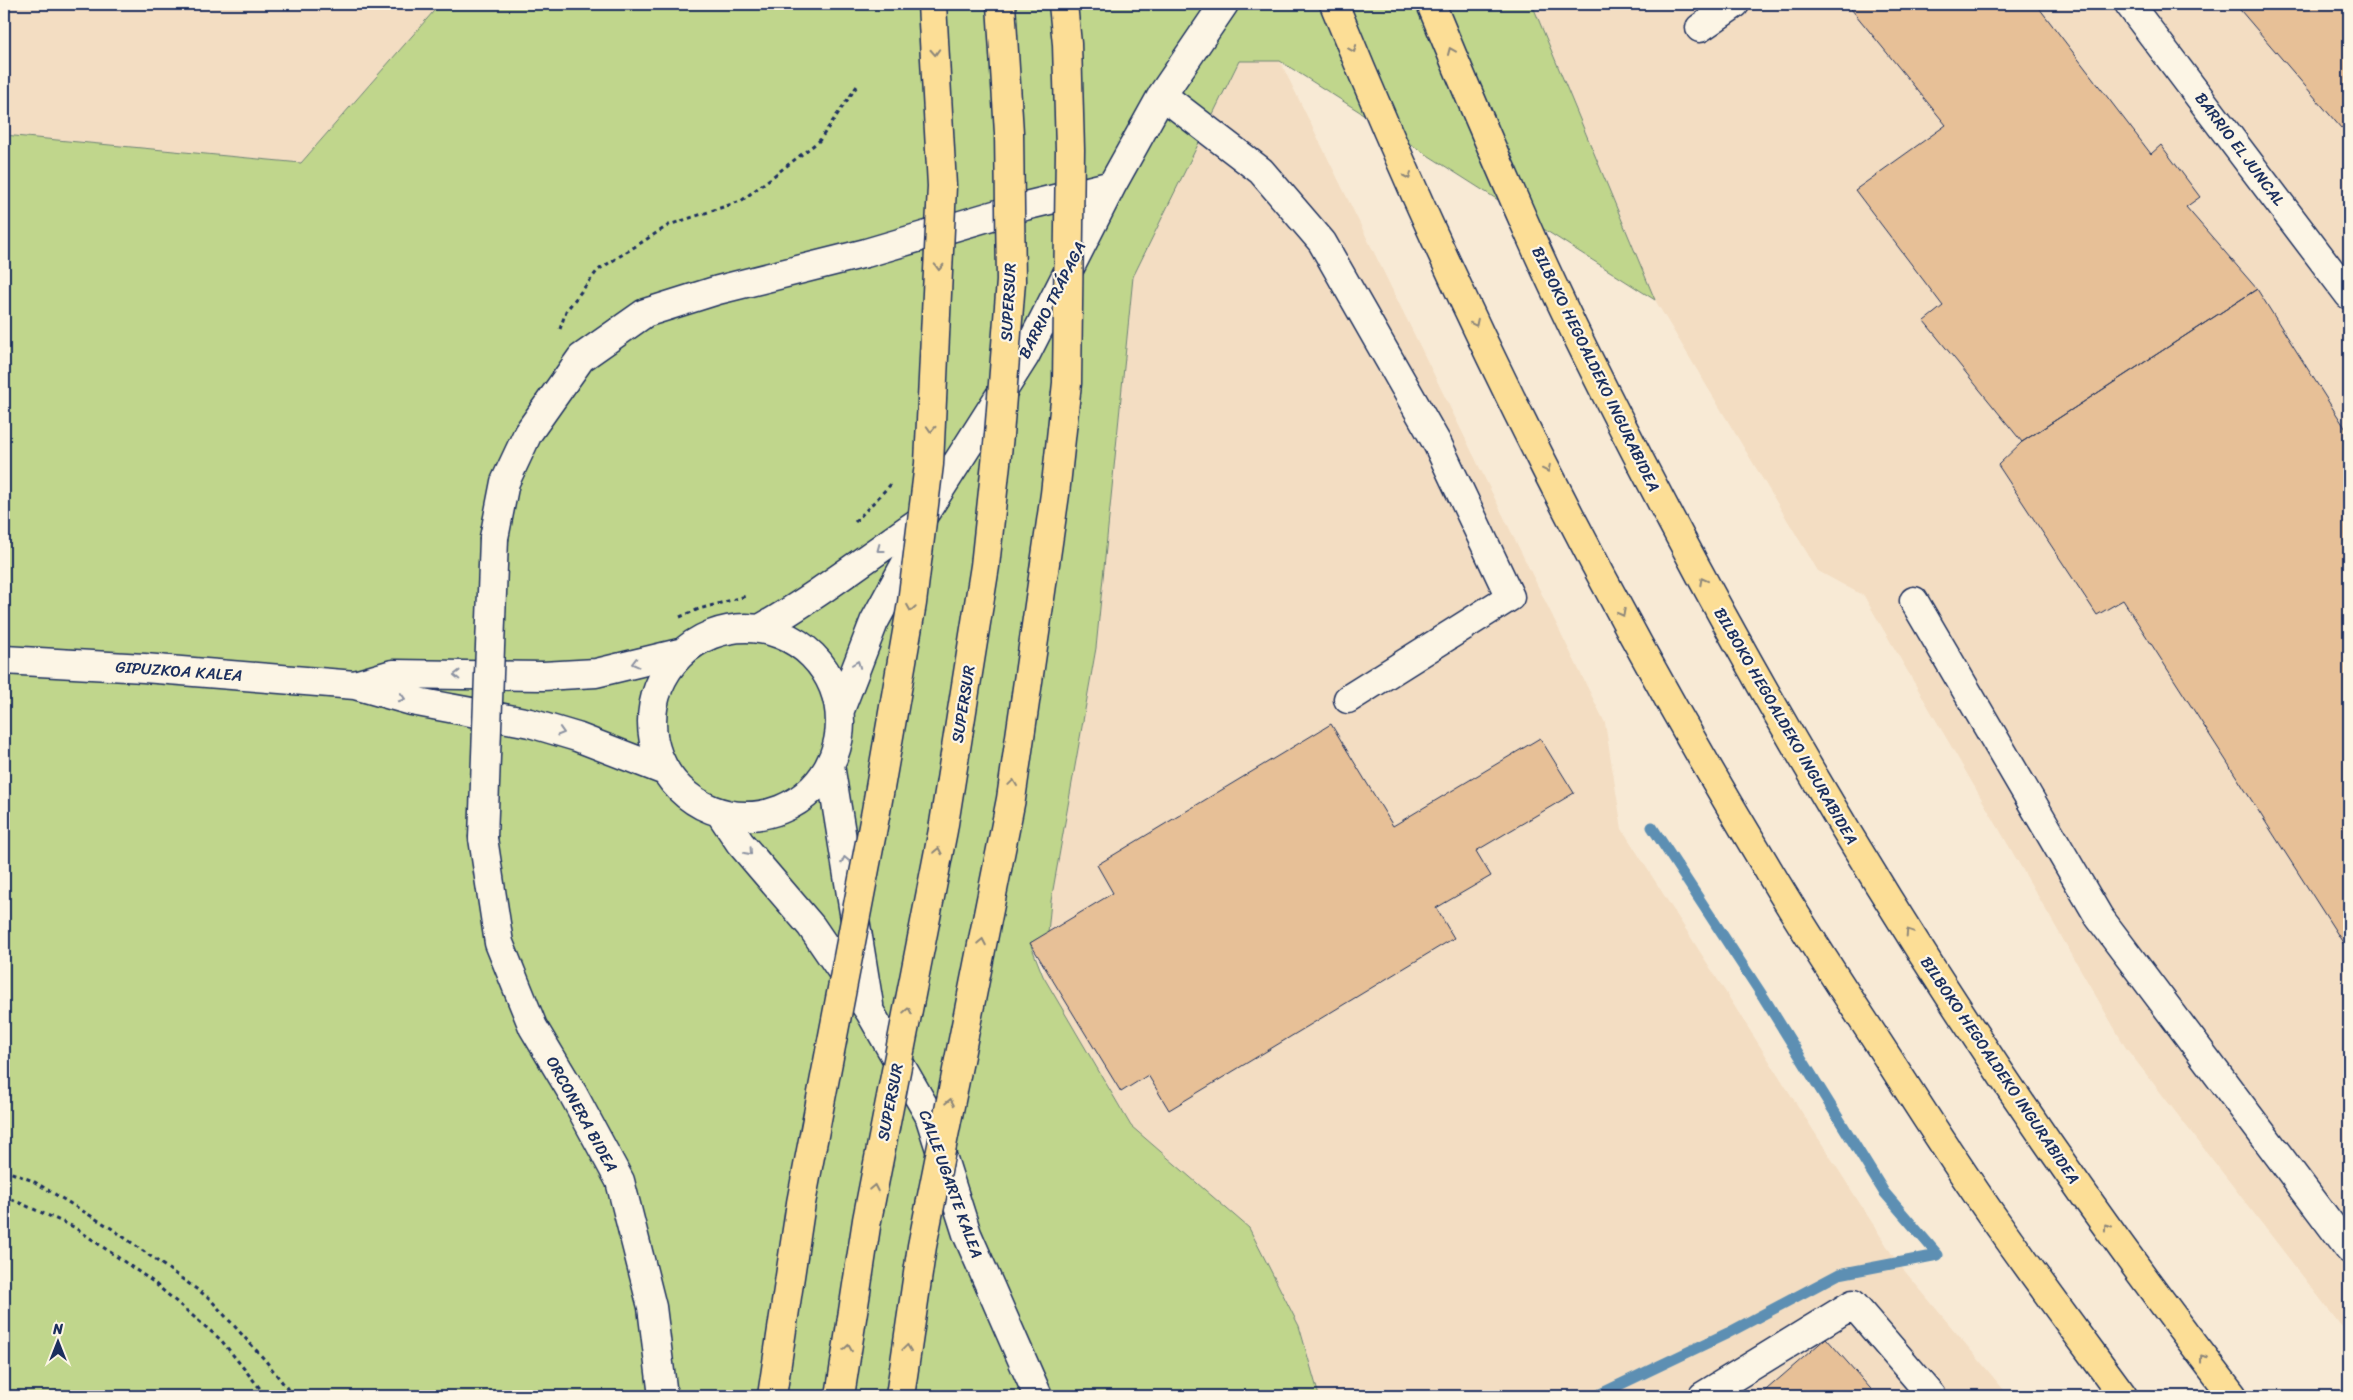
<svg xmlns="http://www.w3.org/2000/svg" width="2353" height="1400" viewBox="0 0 2353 1400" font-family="Sriracha,sans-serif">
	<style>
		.built { fill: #f3ddc2 }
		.green { fill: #c0d68c; stroke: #6e8275 }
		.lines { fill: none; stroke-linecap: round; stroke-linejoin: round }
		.stream { stroke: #5d8fb3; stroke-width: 11 }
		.building { fill: #e7c097; stroke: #1b2f5e }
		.minor-casing { stroke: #1b2f5e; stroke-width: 31 }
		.highway-casing { stroke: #1b2f5e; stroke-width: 31 }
		.path { stroke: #1b2f5e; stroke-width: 3; stroke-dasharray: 4 4; stroke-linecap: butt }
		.minor { stroke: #fcf5e5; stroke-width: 28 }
		.highway { stroke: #fcde96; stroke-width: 28 }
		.minor-bridge-casing { stroke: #1b2f5e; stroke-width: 31; stroke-linecap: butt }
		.highway-bridge-casing { stroke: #1b2f5e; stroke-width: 31; stroke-linecap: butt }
		.minor-bridge { stroke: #fcf5e5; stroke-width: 28 }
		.highway-bridge { stroke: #fcde96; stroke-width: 28 }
		.oneway { stroke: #8c867a }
		.oneway2 { stroke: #8c92a2 }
		.labels { text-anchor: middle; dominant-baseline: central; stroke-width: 4.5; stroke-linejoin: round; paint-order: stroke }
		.street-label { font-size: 16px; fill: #1b2f5e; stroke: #fcf5e5 }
	</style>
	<rect width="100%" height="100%" fill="#f8ead5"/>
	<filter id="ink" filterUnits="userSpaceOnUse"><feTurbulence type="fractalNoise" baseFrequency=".02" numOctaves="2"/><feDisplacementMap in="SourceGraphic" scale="10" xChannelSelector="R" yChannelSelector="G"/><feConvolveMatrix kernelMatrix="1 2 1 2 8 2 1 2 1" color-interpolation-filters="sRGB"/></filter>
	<g filter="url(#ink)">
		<path class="built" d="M4 4H440L301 163 4 135Z
			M1532 4H2349V1336L2126 1048 1864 596 1818 571 1655 300Z
			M1239 61H1280L1605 723 1622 829 1897 1262 2009 1396H1319L1299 1326 1249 1228 1131 1126 1043 976 1051 901 1096 648 1133 277Z"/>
		<path class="green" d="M440 4H1532L1655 300 1280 61H1239L1133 277 1096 648 1051 901 1048 933 1030 943 1043 976 1131 1126 1249 1228 1299 1326 1319 1396H4V135L301 163Z"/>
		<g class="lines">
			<path class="stream" d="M1596 1396 1728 1333 1839 1274 1938 1255 1884 1192 1764 998 1652 827"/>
		</g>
		<path class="building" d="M1847 4H2036L2151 154 2161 145 2200 197 2186 207 2257 289 2022 442 1924 321 1943 306 1855 190 1946 125Z
			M2235 4H2349V121L2341 128Z
			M2257 289 2349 434V952L2123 600 2097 615 1998 465 2022 442Z
			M1331 724 1393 826 1540 738 1574 793 1476 851 1491 876 1436 908 1454 938 1169 1110 1148 1075 1121 1092 1030 943 1113 893 1097 865Z
			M1826 1338 1877 1396H1759Z"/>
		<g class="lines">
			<defs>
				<path id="minor" d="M2129 4 2349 295
					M1700 28 1735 4
					M1162 95 1261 171 1322 242 1438 445 1510 597 1348 699
					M494 538 505 482 528 433 581 358 645 313 718 290 866 253 1025 206 1112 185
					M1914 601 2099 917 2349 1249
					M652 722a94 94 0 1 1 188 0a94 94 0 1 1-188 0Z
					M760 629C816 597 866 558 920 521
					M4 660 144 668 355 685 412 701 530 723 577 737 665 771
					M355 685 393 674 543 676 596 673 683 652
					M840 710 874 622 906 563 920 521 1025 356 1112 185 1162 95 1224 4
					M830 765 869 1005
					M720 813 740 843 811 926 870 1012 929 1115 967 1234 1038 1396
					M483 838 499 943 533 1027 573 1094 620 1181 652 1307 663 1396
					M1703 1396 1853 1304 1932 1396"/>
				<path id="highway" d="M1334 4C1455 300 1598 588 1763 861 1801 926 1843 989 1884 1052 1922 1111 1959 1170 2000 1227 2040 1284 2082 1340 2123 1396
					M1431 4C1464 84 1498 163 1533 242 1575 336 1622 427 1670 518 1832 826 2020 1121 2233 1396"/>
			</defs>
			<use href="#minor" class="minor-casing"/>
			<use href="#highway" class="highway-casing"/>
			<path class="path" d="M560 329 566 311 598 270 669 225 741 201 819 141 857 86
				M855 522 892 483
				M680 617 699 609 746 596
				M4 1170 33 1181 111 1228 209 1298 265 1360 293 1396
				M4 1196 74 1227 152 1281 221 1340 266 1396"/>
			<use href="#minor" class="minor"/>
			<use href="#highway" class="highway"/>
			<defs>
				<path id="minor-bridge" d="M483 838 494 538"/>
				<path id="highway-bridge" d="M772 1396 801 1203 876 811 912 603 929 464 942 186 932 4
					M840 1396 867 1220 943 830 985 566 999 435 1011 281 1009 133 1001 4
					M900 1396 922 1246 1011 799 1055 494 1067 383 1070 150 1067 44 1063 4"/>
			</defs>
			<use href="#minor-bridge" class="minor-bridge-casing"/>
			<use href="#highway-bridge" class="highway-bridge-casing"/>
			<use href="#minor-bridge" class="minor-bridge"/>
			<use href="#highway-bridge" class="highway-bridge"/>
		</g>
		<defs><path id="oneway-chevron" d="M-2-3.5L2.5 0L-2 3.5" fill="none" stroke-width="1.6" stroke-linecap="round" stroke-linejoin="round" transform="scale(1.25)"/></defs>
		<g class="oneway">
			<use href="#oneway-chevron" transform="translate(1353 49) rotate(68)"/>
			<use href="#oneway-chevron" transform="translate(1451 51) rotate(-113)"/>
			<use href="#oneway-chevron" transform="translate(935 52) rotate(87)"/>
			<use href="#oneway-chevron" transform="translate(1408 176) rotate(66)"/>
			<use href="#oneway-chevron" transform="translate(939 267) rotate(92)"/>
			<use href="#oneway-chevron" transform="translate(1475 323) rotate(64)"/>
			<use href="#oneway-chevron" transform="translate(931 429) rotate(93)"/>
			<use href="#oneway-chevron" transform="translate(1547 469) rotate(64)"/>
			<use href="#oneway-chevron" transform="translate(1703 581) rotate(-118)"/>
			<use href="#oneway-chevron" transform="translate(911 608) rotate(99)"/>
			<use href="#oneway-chevron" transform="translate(1622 613) rotate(62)"/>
			<use href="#oneway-chevron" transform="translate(1013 783) rotate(-82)"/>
			<use href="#oneway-chevron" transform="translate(938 851) rotate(-79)"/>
			<use href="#oneway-chevron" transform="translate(1909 932) rotate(-123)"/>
			<use href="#oneway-chevron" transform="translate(982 942) rotate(-79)"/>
			<use href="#oneway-chevron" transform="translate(908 1011) rotate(-79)"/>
			<use href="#oneway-chevron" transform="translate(950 1102) rotate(-79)"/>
			<use href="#oneway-chevron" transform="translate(874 1188) rotate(-79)"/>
			<use href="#oneway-chevron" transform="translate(2107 1227) rotate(-126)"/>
			<use href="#oneway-chevron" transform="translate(848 1348) rotate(-81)"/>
			<use href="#oneway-chevron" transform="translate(907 1348) rotate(-82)"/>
			<use href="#oneway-chevron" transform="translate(2203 1358) rotate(-127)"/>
		</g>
		<g class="oneway2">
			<use href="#oneway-chevron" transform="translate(880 549) rotate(143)"/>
			<use href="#oneway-chevron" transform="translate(635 663) rotate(166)"/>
			<use href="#oneway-chevron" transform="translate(857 664) rotate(-69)"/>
			<use href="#oneway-chevron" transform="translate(457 675) rotate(-179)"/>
			<use href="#oneway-chevron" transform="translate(402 698) rotate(16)"/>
			<use href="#oneway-chevron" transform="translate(561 732) rotate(17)"/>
			<use href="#oneway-chevron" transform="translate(749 852) rotate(48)"/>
			<use href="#oneway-chevron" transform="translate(845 860) rotate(-101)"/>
		</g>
	</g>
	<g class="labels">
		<g class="street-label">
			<text transform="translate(2240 149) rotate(53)">BARRIO EL JUNCAL</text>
			<text transform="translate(1052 300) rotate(-63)">BARRIO TRÁPAGA</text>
			<text transform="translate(1008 302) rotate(-87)">SUPERSUR</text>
			<text transform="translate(1596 369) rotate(64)">BILBOKO HEGOALDEKO INGURABIDEA</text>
			<text transform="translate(179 671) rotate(4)">GIPUZKOA KALEA</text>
			<text transform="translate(963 704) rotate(-81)">SUPERSUR</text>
			<text transform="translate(1786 726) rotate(60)">BILBOKO HEGOALDEKO INGURABIDEA</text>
			<text transform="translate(2000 1070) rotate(56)">BILBOKO HEGOALDEKO INGURABIDEA</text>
			<text transform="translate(890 1102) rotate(-79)">SUPERSUR</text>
			<text transform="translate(582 1114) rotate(61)">ORCONERA BIDEA</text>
			<text transform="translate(951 1184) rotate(70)">CALLE UGARTE KALEA</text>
		</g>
	</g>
	<rect width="2353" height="1400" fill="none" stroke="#fcf5e5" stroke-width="20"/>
	<rect x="10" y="10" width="2333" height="1380" fill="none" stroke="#1b2f5e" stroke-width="2" filter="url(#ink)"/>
	<g transform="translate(58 1342)" stroke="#fcf5e5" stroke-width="4" paint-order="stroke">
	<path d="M0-4L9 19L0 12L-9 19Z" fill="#1b2f5e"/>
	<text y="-8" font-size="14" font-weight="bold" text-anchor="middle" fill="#1b2f5e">N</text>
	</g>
</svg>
